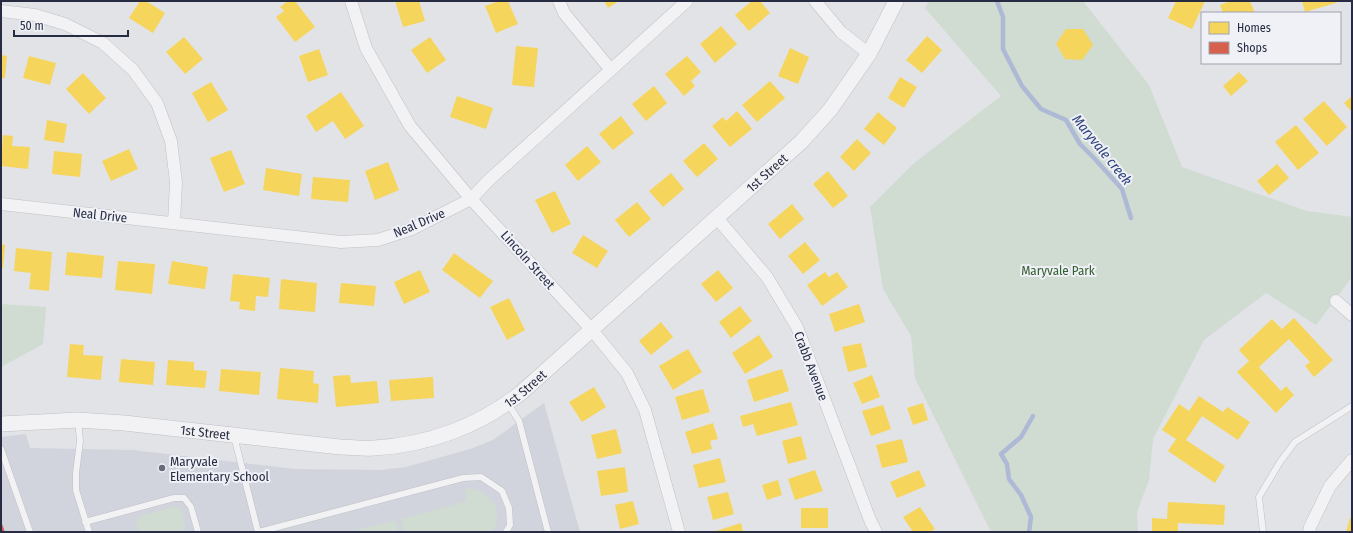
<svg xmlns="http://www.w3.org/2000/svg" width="1353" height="533" viewBox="0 0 1353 533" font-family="'Fira Sans Condensed',sans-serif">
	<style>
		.built { fill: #d2d4dd }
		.green { fill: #d0dbd2 }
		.homes { fill: #f6d55c }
		.shops { fill: #d6604d }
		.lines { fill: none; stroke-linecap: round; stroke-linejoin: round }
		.stream { stroke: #aeb9d6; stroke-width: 4.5 }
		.service-casing { stroke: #bfc0c5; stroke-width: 7 }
		.minor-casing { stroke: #bfc0c5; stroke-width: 13 }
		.tertiary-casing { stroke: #bfc0c5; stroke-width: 16 }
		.service { stroke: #f2f2f4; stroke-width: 6 }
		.minor { stroke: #f2f2f4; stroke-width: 12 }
		.tertiary { stroke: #f2f2f4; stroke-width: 15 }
		.poi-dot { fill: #686c7c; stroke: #eff1f7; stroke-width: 1.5 }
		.labels { text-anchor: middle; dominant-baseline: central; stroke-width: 4; stroke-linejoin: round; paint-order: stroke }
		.street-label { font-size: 13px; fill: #272c43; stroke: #eff1f7 }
		.park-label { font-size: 13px; fill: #336032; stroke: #eff1f7 }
		.poi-label { font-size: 13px; fill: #272c43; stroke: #eff1f7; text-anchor: start }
		.water-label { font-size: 14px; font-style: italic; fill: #2d417b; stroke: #eff1f7 }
	</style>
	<rect width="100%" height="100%" fill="#e2e3e7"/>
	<path class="built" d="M544 403 580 532H1V437L26 434 30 448 133 450 295 469 381 470 406 467 470 449 493 440Z"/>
	<path class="green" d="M929 1H1083L1149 85 1182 167 1307 211 1352 217V277L1316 325 1266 293 1204 340 1153 439 1149 480 1137 512 1138 532H991L915 378 911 336 883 289 870 207 913 164 1001 96 925 8Z
		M1 304 46 307 43 344 1 367Z
		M471 488C492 493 505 512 492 532H478L477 531 472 532H404L401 519 467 501 465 490Z
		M176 506 181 510 185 525C185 530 181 531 177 532H139L136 522 138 517Z
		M395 520 399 532H350Z"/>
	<path class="homes" d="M140 1H146L165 13 153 33 129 18Z
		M288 1H295L315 27 295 42 276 17 284 11 280 7Z
		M395 1H419L425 21 403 27Z
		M499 1H508L518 24 496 33 485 6Z
		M604 1H619L608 8Z
		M752 1H760L770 13 749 31 735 15Z
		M1176 1H1205L1192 29 1168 18Z
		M1231 1H1250L1255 13H1223L1220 5Z
		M1302 1H1336V3L1305 12Z
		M721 26 737 44 715 63 700 44Z
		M1066 29H1083L1093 45 1082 60 1065 59 1056 44Z
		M927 36 942 50 922 73 906 60Z
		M184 37 203 59 185 74 166 52Z
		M430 37 446 60 427 73 411 50Z
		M516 46 538 48 534 87 512 85Z
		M790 48 809 57 798 84 778 76Z
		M319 49 328 75 308 82 299 56Z
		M1 55 7 56 5 78H1Z
		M29 56 56 63 50 85 23 78Z
		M687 56 701 72 691 81 695 86 684 96 665 74Z
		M1239 72 1248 81 1231 96 1223 86Z
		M83 73 106 98 89 114 66 89Z
		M900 77 917 87 904 108 888 98Z
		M770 81 785 98 757 122 742 105Z
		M211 82 228 110 208 122 192 93Z
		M654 86 667 103 646 121 632 104Z
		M341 92 364 126 345 139 333 121 316 132 306 116Z
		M457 96 493 108 486 129 450 117Z
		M1352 96V112L1344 103Z
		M1324 101 1347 127 1327 146 1303 119Z
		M737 111 752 129 730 147 712 126 723 117 726 121Z
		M878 112 897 128 884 145 864 129Z
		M621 116 634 133 613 150 599 134Z
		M47 120 67 124 64 143 44 140Z
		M1296 125 1319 153 1298 170 1275 142Z
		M3 135 13 136 12 146 30 147 28 169 1 166Z
		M857 139 871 153 854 171 840 157Z
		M704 143 718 159 697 177 683 161Z
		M587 146 601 162 578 181 565 165Z
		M129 149 138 169 111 181 102 161Z
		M231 150 245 184 224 192 210 158Z
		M54 151 82 154 80 177 52 174Z
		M388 162 399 190 375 200 365 171Z
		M1277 164 1289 178 1269 195 1257 181Z
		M266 168 302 174 299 196 263 190Z
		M828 171 848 196 833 208 813 184Z
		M671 173 684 189 663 207 649 191Z
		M313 177 350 180 348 202 311 199Z
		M555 191 571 224 552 233 535 200Z
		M637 202 651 219 629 237 615 220Z
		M792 204 804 219 780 239 768 224Z
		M583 235 608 251 597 268 572 253Z
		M805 242 820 260 803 274 788 256Z
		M1 244 5 245 3 268 1 267Z
		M16 248 52 252 49 291 29 289 31 273 14 271Z
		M67 252 104 256 102 278 65 275Z
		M454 253 493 281 480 298 442 270Z
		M118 261 155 264 152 294 115 290Z
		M172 261 208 267 205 289 168 284Z
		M420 270 430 292 404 304 394 282Z
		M718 270 733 288 716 302 701 284Z
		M825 272 829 277 837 272 848 287 822 306 807 285Z
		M233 274 270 278 268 297 256 296 255 311 239 309 240 302 230 301Z
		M281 279 317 283 315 312 279 309Z
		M341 283 376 286 374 306 339 303Z
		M509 298 525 330 507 340 490 307Z
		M859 304 865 322 835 332 829 314Z
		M740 306 752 321 731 338 719 322Z
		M1294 318 1333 360 1314 377 1305 366 1310 362 1289 339 1259 367 1281 391 1286 386 1294 395 1276 413 1237 372 1249 361 1239 350 1272 319 1282 329Z
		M661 322 673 337 651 355 639 341Z
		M759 335 773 357 745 374 732 353Z
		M861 343 867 367 848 372 842 347Z
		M70 344 84 345 83 355 103 356 101 380 67 377Z
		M688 349 702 372 673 390 659 366Z
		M121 359 155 362 153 385 119 382Z
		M168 360 194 362V370L207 371 205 388 166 385Z
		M280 368 314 371 313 383 319 384 318 403 277 399Z
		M221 369 261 372 259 395 219 391Z
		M782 369 789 391 754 402 747 380Z
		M350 375 351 383 377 381 379 403 336 407 333 376Z
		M872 375 880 397 862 404 853 383Z
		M433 377 434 398 391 401 389 380Z
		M594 387 606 407 582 422 569 402Z
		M703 389 710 412 682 420 675 397Z
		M1199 396 1223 412 1227 407 1250 422 1238 440 1202 416 1186 440 1225 466 1215 483 1168 451 1176 439 1162 430 1179 404 1189 411Z
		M791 402 798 425 757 436 753 424 743 427 740 416Z
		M923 403 928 420 913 425 907 408Z
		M883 405 891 429 871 436 862 411Z
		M713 423 718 439 710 441 712 449 692 454 685 432Z
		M616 429 622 453 597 459 591 435Z
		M801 436 807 459 788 464 782 441Z
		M902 439 908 462 882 468 876 445Z
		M720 458 726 482 699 488 693 465Z
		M625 467 628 492 601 496 597 471Z
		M815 470 823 491 795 500 788 479Z
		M919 470 926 486 897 498 890 482Z
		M778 480 782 495 767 500 762 485Z
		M728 492 734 514 713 520 707 497Z
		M633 501 639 524 620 529 615 505Z
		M1168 502 1225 505 1224 525 1178 523V532H1152V518L1167 519Z
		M920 507 935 529 930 532H913L903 517Z
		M801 508H828V528H801Z
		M1350 518 1352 519V532H1346Z
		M741 523 743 532H716V531Z"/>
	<path class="shops" d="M1 521 5 532H1Z"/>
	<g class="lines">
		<path class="stream" d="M997 1 1003 17V49L1022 86 1041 109 1066 120 1080 144 1094 158 1122 189 1131 218
			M1029 532 1031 517 1021 495 1009 479 1007 464 1001 454 1021 437 1033 416"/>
		<defs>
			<path id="service" d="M508 404 519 421 548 532
				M78 420 80 441 76 473V490L89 532
				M234 436 258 532
				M1 449 30 532
				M85 522 174 498H184L191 507 198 532
				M259 532 463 478 481 477 502 491 509 508 510 525 506 532
				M1263 532 1259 497 1280 462 1295 442 1352 406"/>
			<path id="minor" d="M351 1 366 48 410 126 471 199 592 330 627 373 645 410 679 532
				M559 1 564 13 611 70
				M815 1 841 32 869 54
				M1 11 35 15 65 24 103 43 133 70 157 103 171 141 176 182 174 223
				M1 204 341 242 378 240 412 229 471 199 489 180 687 1
				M716 217 767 277 797 327 870 520 876 532
				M1336 301 1352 315
				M1309 532 1310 527 1330 486 1352 460"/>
			<g id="tertiary">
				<path id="s1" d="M1 424 78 420 124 423 340 447C351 447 363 449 374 448 428 445 480 426 522 392L801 142 830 110 869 54 896 1"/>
			</g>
		</defs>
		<use href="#service" class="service-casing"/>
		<use href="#minor" class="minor-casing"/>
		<use href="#tertiary" class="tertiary-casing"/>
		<use href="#service" class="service"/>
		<use href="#minor" class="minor"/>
		<use href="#tertiary" class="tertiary"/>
	</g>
	<circle class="poi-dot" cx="162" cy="468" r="4"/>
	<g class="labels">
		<g class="street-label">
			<text stroke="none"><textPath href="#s1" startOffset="864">1st Street</textPath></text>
			<text transform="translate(100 215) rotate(6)">Neal Drive</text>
			<text transform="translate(419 223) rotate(-23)">Neal Drive</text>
			<text transform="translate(528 260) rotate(48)">Lincoln Street</text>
			<text transform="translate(811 366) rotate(69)">Crabb Avenue</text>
			<text stroke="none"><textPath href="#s1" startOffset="540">1st Street</textPath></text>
			<text stroke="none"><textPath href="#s1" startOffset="205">1st Street</textPath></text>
		</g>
		<g class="park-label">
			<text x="1058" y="270">Maryvale Park</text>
		</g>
		<g class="poi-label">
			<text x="170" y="461">Maryvale<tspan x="170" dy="15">Elementary School</tspan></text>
		</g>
		<g class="water-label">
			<text transform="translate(1102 150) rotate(51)">Maryvale creek</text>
		</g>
	</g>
	<rect width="1353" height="533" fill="none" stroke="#272c43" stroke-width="4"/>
	<rect x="1201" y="12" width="140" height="52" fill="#eff1f7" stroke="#9fa2af"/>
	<rect x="1209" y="22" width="20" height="12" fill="#f6d55c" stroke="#9fa2af"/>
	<text x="1237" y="32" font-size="12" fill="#272c43">Homes</text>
	<rect x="1209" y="42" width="20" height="12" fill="#d6604d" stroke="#9fa2af"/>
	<text x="1237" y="52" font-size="12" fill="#272c43">Shops</text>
	<path d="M14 30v6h114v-6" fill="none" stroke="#272c43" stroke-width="2"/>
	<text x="20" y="30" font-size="12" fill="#272c43" stroke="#eff1f7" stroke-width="3" paint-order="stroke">50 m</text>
</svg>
